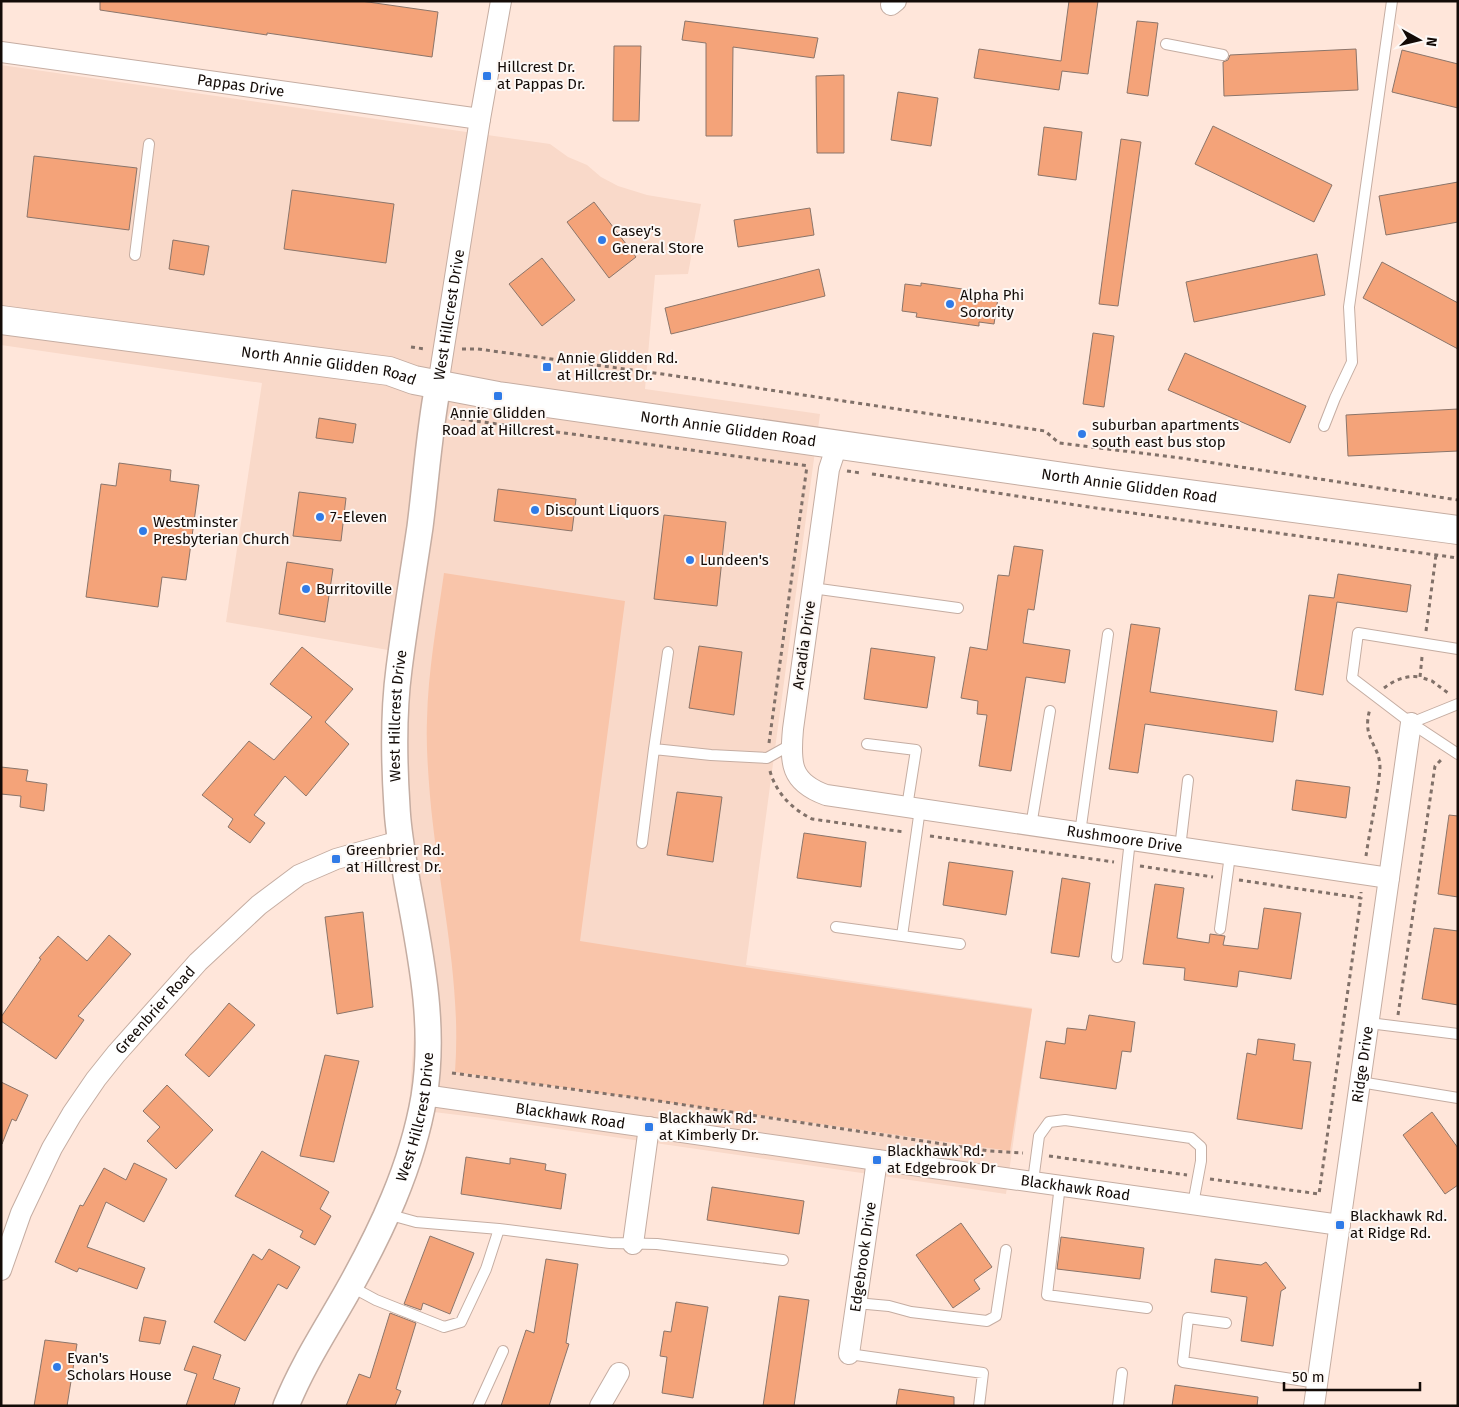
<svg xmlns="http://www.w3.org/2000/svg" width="1459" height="1407" viewBox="0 0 1459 1407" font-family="'Fira Sans',sans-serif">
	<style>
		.built { fill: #f9d9c9 }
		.green { fill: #f9c5aa }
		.building { fill: #f4a379; stroke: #8b756a }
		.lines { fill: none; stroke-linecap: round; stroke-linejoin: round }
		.service-casing { stroke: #c5ada2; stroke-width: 12 }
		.minor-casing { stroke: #c5ada2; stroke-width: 22 }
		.tertiary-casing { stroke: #c5ada2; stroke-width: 28 }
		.secondary-casing { stroke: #c5ada2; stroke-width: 30 }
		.path { stroke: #817169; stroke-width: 3; stroke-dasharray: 4 4; stroke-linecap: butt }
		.service { stroke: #fff; stroke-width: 10 }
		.minor { stroke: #fff; stroke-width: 20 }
		.tertiary { stroke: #fff; stroke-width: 25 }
		.secondary { stroke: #fff; stroke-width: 28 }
		.poi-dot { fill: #307be7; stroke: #fdf8f5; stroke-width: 2 }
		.labels { text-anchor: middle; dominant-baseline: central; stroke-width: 4; stroke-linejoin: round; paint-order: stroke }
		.poi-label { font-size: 15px; fill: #130b07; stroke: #fdf8f5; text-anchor: start }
		.street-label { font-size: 15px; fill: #130b07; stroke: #fdf8f5 }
	</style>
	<rect width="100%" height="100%" fill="#ffe6da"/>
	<path class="built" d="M1 65 550 144 568 157 587 165 601 177 618 186 647 195 701 204 688 274 655 275 645 389 820 414 746 965 1032 1008 1006 1194 483 1118 409 1109 414 1034V990L383 809 388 650 226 622 262 383 1 345Z"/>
	<path class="green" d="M444 573 625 601 580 941 737 966 1032 1009 1010 1151 455 1072C462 979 438 888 430 796 428 771 426 745 427 720 428 671 437 622 444 573Z"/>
	<path class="building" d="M100 1H361L438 12 432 57 267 33V35L100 10Z
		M1069 1H1098L1088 74 1062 71 1059 90 974 78 979 49 1061 61Z
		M685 21 818 38 814 58 733 47 732 136H706V43L682 40Z
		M1137 21 1158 23 1148 96 1127 93Z
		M614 46H641L639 121H613Z
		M1356 49 1358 90 1224 96 1223 62 1228 60 1230 55Z
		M1402 50 1458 64V108L1392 92Z
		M844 75V153H817L816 76Z
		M898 92 938 98 931 146 891 140Z
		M1213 126 1332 185 1314 222 1195 164Z
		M1044 127 1082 132 1076 180 1038 175Z
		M1121 139 1141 142 1118 306 1099 304Z
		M34 156 137 168 129 230 27 217Z
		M1458 182V222L1386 235 1379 196Z
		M292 190 394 204 386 263 284 249Z
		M594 202 636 257 609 278 567 222Z
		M810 208 814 235 738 247 734 220Z
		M173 240 209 246 204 275 169 269Z
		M1317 254 1325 295 1194 322 1186 282Z
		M542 258 575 300 542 326 509 284Z
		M1382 262 1458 303V349L1363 298Z
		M819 269 825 296 671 334 665 308Z
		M921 283 983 292V295L998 298 994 324 979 322V326L916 317 917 313 902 311 905 284 921 286Z
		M1093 333 1114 336 1104 407 1083 404Z
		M1185 353 1306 406 1290 443 1168 390Z
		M1458 409V451L1348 456 1346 415Z
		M319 418 356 424 353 443 316 438Z
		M119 463 171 470 170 481 199 485 186 580 162 577 158 607 86 597 101 484 116 486Z
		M498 489 576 499 572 531 494 521Z
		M299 492 346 498 341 541 293 536Z
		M664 515 726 522 717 606 654 599Z
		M1014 546 1043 550 1034 610 1028 609 1023 643 1070 650 1065 683 1026 677 1011 771 979 766 987 715 977 714 978 701 961 698 970 647 987 650 998 575 1009 576Z
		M287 562 333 569 325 622 279 614Z
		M1338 574 1411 585 1407 612 1337 602 1323 695 1295 690 1309 595 1334 598Z
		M1131 624 1160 628 1150 692 1277 711 1273 742 1145 724 1138 773 1109 769Z
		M699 646 742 652 734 715 689 708Z
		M302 647 353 689 325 722 349 744 306 796 285 776 254 815 265 823 250 843 228 827 233 819 202 795 249 741 274 760 312 717 270 684Z
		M871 648 935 657 927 708 864 699Z
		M1 767 28 770 26 781 47 784 44 811 20 807 21 796 1 794Z
		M1296 780 1350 787 1346 818 1292 810Z
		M677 792 722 797 713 862 667 855Z
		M1449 815 1458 816V897L1438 894Z
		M804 833 866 842 861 887 797 878Z
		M949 862 1013 871 1006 915 943 905Z
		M1062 878 1090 883 1079 957 1051 953Z
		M1155 884 1184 888 1177 938 1209 943 1210 934 1225 936 1223 945 1258 949 1264 908 1301 913 1291 979 1239 971 1237 987 1184 980 1185 968 1143 964Z
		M363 912 373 1007 337 1014 325 917Z
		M1434 928 1458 931V1005L1422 999Z
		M109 935 131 954 78 1016 84 1020 56 1059 1 1021V1017L41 959 39 958 58 936 87 961Z
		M229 1003 255 1025 209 1077 185 1055Z
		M1089 1015 1135 1022 1131 1052 1122 1051 1116 1089 1040 1078 1046 1041 1065 1044 1067 1028 1086 1030Z
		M1258 1039 1295 1044 1293 1060 1311 1062 1302 1129 1237 1119 1247 1053 1256 1055Z
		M325 1055 359 1061 334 1162 300 1156Z
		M1 1082 28 1095 16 1121 12 1119 2 1144Z
		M167 1085 213 1130 176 1169 147 1141 160 1127 143 1111Z
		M1432 1112 1458 1148V1185L1445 1194 1403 1135Z
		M262 1151 329 1192 320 1209 331 1216 315 1245 300 1237 303 1231 235 1196Z
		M466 1157 510 1164V1158L546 1164 545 1170 566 1174 561 1209 461 1194Z
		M134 1163 167 1179 144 1222 106 1202 87 1247 145 1268 137 1289 79 1268 77 1272 55 1262 80 1205 83 1206 104 1168 126 1180Z
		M712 1187 804 1201 799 1234 707 1220Z
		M961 1223 992 1267 974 1280 980 1289 953 1308 916 1255Z
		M430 1236 474 1253 450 1314 423 1303 421 1310 404 1304Z
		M1061 1237 1144 1248 1140 1279 1057 1269Z
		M269 1249 300 1267 287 1289 278 1284 245 1341 214 1322 253 1254 262 1260Z
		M546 1259 578 1264 566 1343 569 1344 549 1406H501L526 1330 534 1333Z
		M1215 1259 1261 1265 1266 1262 1286 1288 1281 1291 1273 1346 1241 1341 1247 1297 1211 1292Z
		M779 1296 809 1300 794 1406H763Z
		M676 1302 708 1307 693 1398 662 1393 667 1357 660 1356 664 1331 671 1332Z
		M390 1313 416 1323 396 1389 401 1391 395 1406H346L359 1374 370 1378Z
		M144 1317 166 1321 160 1344 139 1341Z
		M45 1340 77 1344 67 1406H34Z
		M193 1346 221 1355 213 1379 240 1388 234 1406H186L197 1374 184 1370Z
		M1175 1385 1258 1397 1257 1406H1172Z
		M899 1389 954 1397V1406H896Z"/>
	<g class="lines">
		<defs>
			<path id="service" d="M1166 44 1223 55
				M135 255 149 144
				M1324 426 1335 398 1352 362 1349 307 1392 1
				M812 588 958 608
				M1458 649 1358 633 1352 678 1411 723 1458 754
				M1411 723 1458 704
				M867 744 916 750 907 807
				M654 749 668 652
				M920 809 902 936 960 944
				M1031 826 1050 711
				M1080 833 1108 634
				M642 843 654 749 711 755 767 758 792 744
				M1180 848 1188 780
				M836 927 902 936
				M1220 929 1230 855
				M1117 957 1130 840
				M1369 1023 1458 1034
				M1360 1082 1458 1098
				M1033 1181 1039 1136 1049 1122 1065 1120 1191 1138 1201 1147V1161L1193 1204
				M1060 1185 1047 1295 1147 1308
				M387 1214 416 1222 499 1229 610 1243 657 1244 783 1260
				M350 1286 376 1300 444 1327 461 1322 486 1269 499 1229
				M856 1303 889 1306 911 1312 987 1321 996 1316 1006 1250
				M1226 1323 1188 1318 1183 1362 1317 1383
				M849 1354 983 1373 979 1406
				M478 1406 503 1351
				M1118 1406 1122 1373"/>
			<g id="minor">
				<path d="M891 5 896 1"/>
				<path id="s1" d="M1 52 480 119"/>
				<path id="s2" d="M438 385 480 119 501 1"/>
				<path id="s3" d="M837 445 829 469 793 729C790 763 790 782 826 795L1389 878"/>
				<path id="s4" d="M424 1095 877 1160 1340 1225"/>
				<path d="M633 1244 649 1127"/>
				<path id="s5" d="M1 1270 21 1213 52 1148 72 1114 96 1079 116 1054 198 962 259 905 299 875 336 859 400 841"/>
				<path id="s6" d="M849 1354 877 1160"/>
				<path d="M600 1406 619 1373"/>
				<path id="s7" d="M1314 1406 1411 723"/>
			</g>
			<g id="tertiary">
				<path id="s8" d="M286 1406C302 1366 325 1331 346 1294 381 1232 412 1167 424 1097 436 1024 420 952 407 881 403 856 398 832 397 807 394 762 393 714 399 669 405 622 413 574 420 527 426 480 429 432 438 385"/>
			</g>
			<g id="secondary">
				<path id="s9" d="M1 320 389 371 414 380 498 396 1106 483 1458 530"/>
			</g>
		</defs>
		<use href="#service" class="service-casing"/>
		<use href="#minor" class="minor-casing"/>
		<use href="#tertiary" class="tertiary-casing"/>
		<use href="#secondary" class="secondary-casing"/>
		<path class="path" d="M411 347 425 349
			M462 349H478L669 375 1045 431 1059 443 1181 458 1458 500
			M453 418 809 466
			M847 471 861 473
			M872 474 1089 507 1458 558
			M1426 631 1436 555
			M1422 657 1420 677 1432 681 1448 693
			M1384 688C1394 680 1407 675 1420 677
			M769 743 807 466
			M770 771C776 793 792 809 812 819L904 832
			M930 836 1114 862
			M1366 856C1370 828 1378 795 1380 768 1380 744 1361 739 1370 709
			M1140 866 1213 877
			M1239 880 1361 898V892
			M1398 1015 1435 766 1442 759
			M452 1073 652 1100 989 1151 1023 1153
			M1049 1156 1187 1175
			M1210 1179 1319 1194 1361 898"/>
		<use href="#service" class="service"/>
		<use href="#minor" class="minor"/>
		<use href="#tertiary" class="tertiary"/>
		<use href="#secondary" class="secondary"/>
	</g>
	<g class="poi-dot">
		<rect x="482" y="71" width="10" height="10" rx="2.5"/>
		<circle cx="602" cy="240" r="5"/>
		<circle cx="950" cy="304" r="5"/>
		<rect x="542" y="362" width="10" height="10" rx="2.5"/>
		<rect x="493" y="391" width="10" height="10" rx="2.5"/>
		<circle cx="1082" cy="434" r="5"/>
		<circle cx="535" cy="510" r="5"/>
		<circle cx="320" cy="517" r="5"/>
		<circle cx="143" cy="531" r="5"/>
		<circle cx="690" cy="560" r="5"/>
		<circle cx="306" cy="589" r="5"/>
		<rect x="331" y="854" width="10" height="10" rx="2.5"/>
		<rect x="644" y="1122" width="10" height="10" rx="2.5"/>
		<rect x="872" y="1155" width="10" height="10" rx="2.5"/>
		<rect x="1335" y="1220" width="10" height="10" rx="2.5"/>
		<circle cx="57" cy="1367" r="5"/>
	</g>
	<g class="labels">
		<g class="poi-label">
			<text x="497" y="67">Hillcrest Dr.<tspan x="497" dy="17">at Pappas Dr.</tspan></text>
			<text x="612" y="231">Casey's<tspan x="612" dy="17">General Store</tspan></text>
			<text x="960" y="295">Alpha Phi<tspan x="960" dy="17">Sorority</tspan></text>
			<text x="557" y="358">Annie Glidden Rd.<tspan x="557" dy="17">at Hillcrest Dr.</tspan></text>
			<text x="498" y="413" text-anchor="middle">Annie Glidden<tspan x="498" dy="17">Road at Hillcrest</tspan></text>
			<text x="1092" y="425">suburban apartments<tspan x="1092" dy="17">south east bus stop</tspan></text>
			<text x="545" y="510">Discount Liquors</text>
			<text x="330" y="517">7-Eleven</text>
			<text x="153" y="522">Westminster<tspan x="153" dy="17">Presbyterian Church</tspan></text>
			<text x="700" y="560">Lundeen's</text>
			<text x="316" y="589">Burritoville</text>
			<text x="346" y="850">Greenbrier Rd.<tspan x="346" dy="17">at Hillcrest Dr.</tspan></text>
			<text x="659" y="1118">Blackhawk Rd.<tspan x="659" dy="17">at Kimberly Dr.</tspan></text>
			<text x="887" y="1151">Blackhawk Rd.<tspan x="887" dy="17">at Edgebrook Dr</tspan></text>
			<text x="1350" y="1216">Blackhawk Rd.<tspan x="1350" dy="17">at Ridge Rd.</tspan></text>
			<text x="67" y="1358">Evan's<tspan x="67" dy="17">Scholars House</tspan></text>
		</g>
		<g class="street-label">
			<text stroke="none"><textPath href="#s1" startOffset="242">Pappas Drive</textPath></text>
			<text stroke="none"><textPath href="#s2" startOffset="71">West Hillcrest Drive</textPath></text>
			<text stroke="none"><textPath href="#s9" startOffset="331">North Annie Glidden Road</textPath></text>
			<text stroke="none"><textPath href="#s9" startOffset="736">North Annie Glidden Road</textPath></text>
			<text stroke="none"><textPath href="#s9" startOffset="1141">North Annie Glidden Road</textPath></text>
			<text transform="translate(804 645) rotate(-82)">Arcadia Drive</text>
			<text stroke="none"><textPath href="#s8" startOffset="724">West Hillcrest Drive</textPath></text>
			<text stroke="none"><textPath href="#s3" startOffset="672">Rushmoore Drive</textPath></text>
			<text stroke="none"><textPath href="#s5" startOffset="305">Greenbrier Road</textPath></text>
			<text stroke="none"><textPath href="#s7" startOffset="345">Ridge Drive</textPath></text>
			<text stroke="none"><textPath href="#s4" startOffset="148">Blackhawk Road</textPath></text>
			<text stroke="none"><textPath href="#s8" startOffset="319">West Hillcrest Drive</textPath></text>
			<text stroke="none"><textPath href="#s4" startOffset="658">Blackhawk Road</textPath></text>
			<text stroke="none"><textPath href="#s6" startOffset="98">Edgebrook Drive</textPath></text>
		</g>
	</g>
	<rect width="1459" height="1407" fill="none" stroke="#130b07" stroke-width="5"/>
	<g transform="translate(1419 40) rotate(98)" stroke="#fdf8f5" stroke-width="4" paint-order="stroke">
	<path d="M0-4L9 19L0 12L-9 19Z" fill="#130b07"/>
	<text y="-8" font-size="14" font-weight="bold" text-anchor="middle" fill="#130b07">N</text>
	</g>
	<path d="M1284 1382v8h136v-8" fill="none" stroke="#130b07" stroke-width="2.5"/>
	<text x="1292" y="1382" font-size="15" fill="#130b07" stroke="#fdf8f5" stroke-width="4" paint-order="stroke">50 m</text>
</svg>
